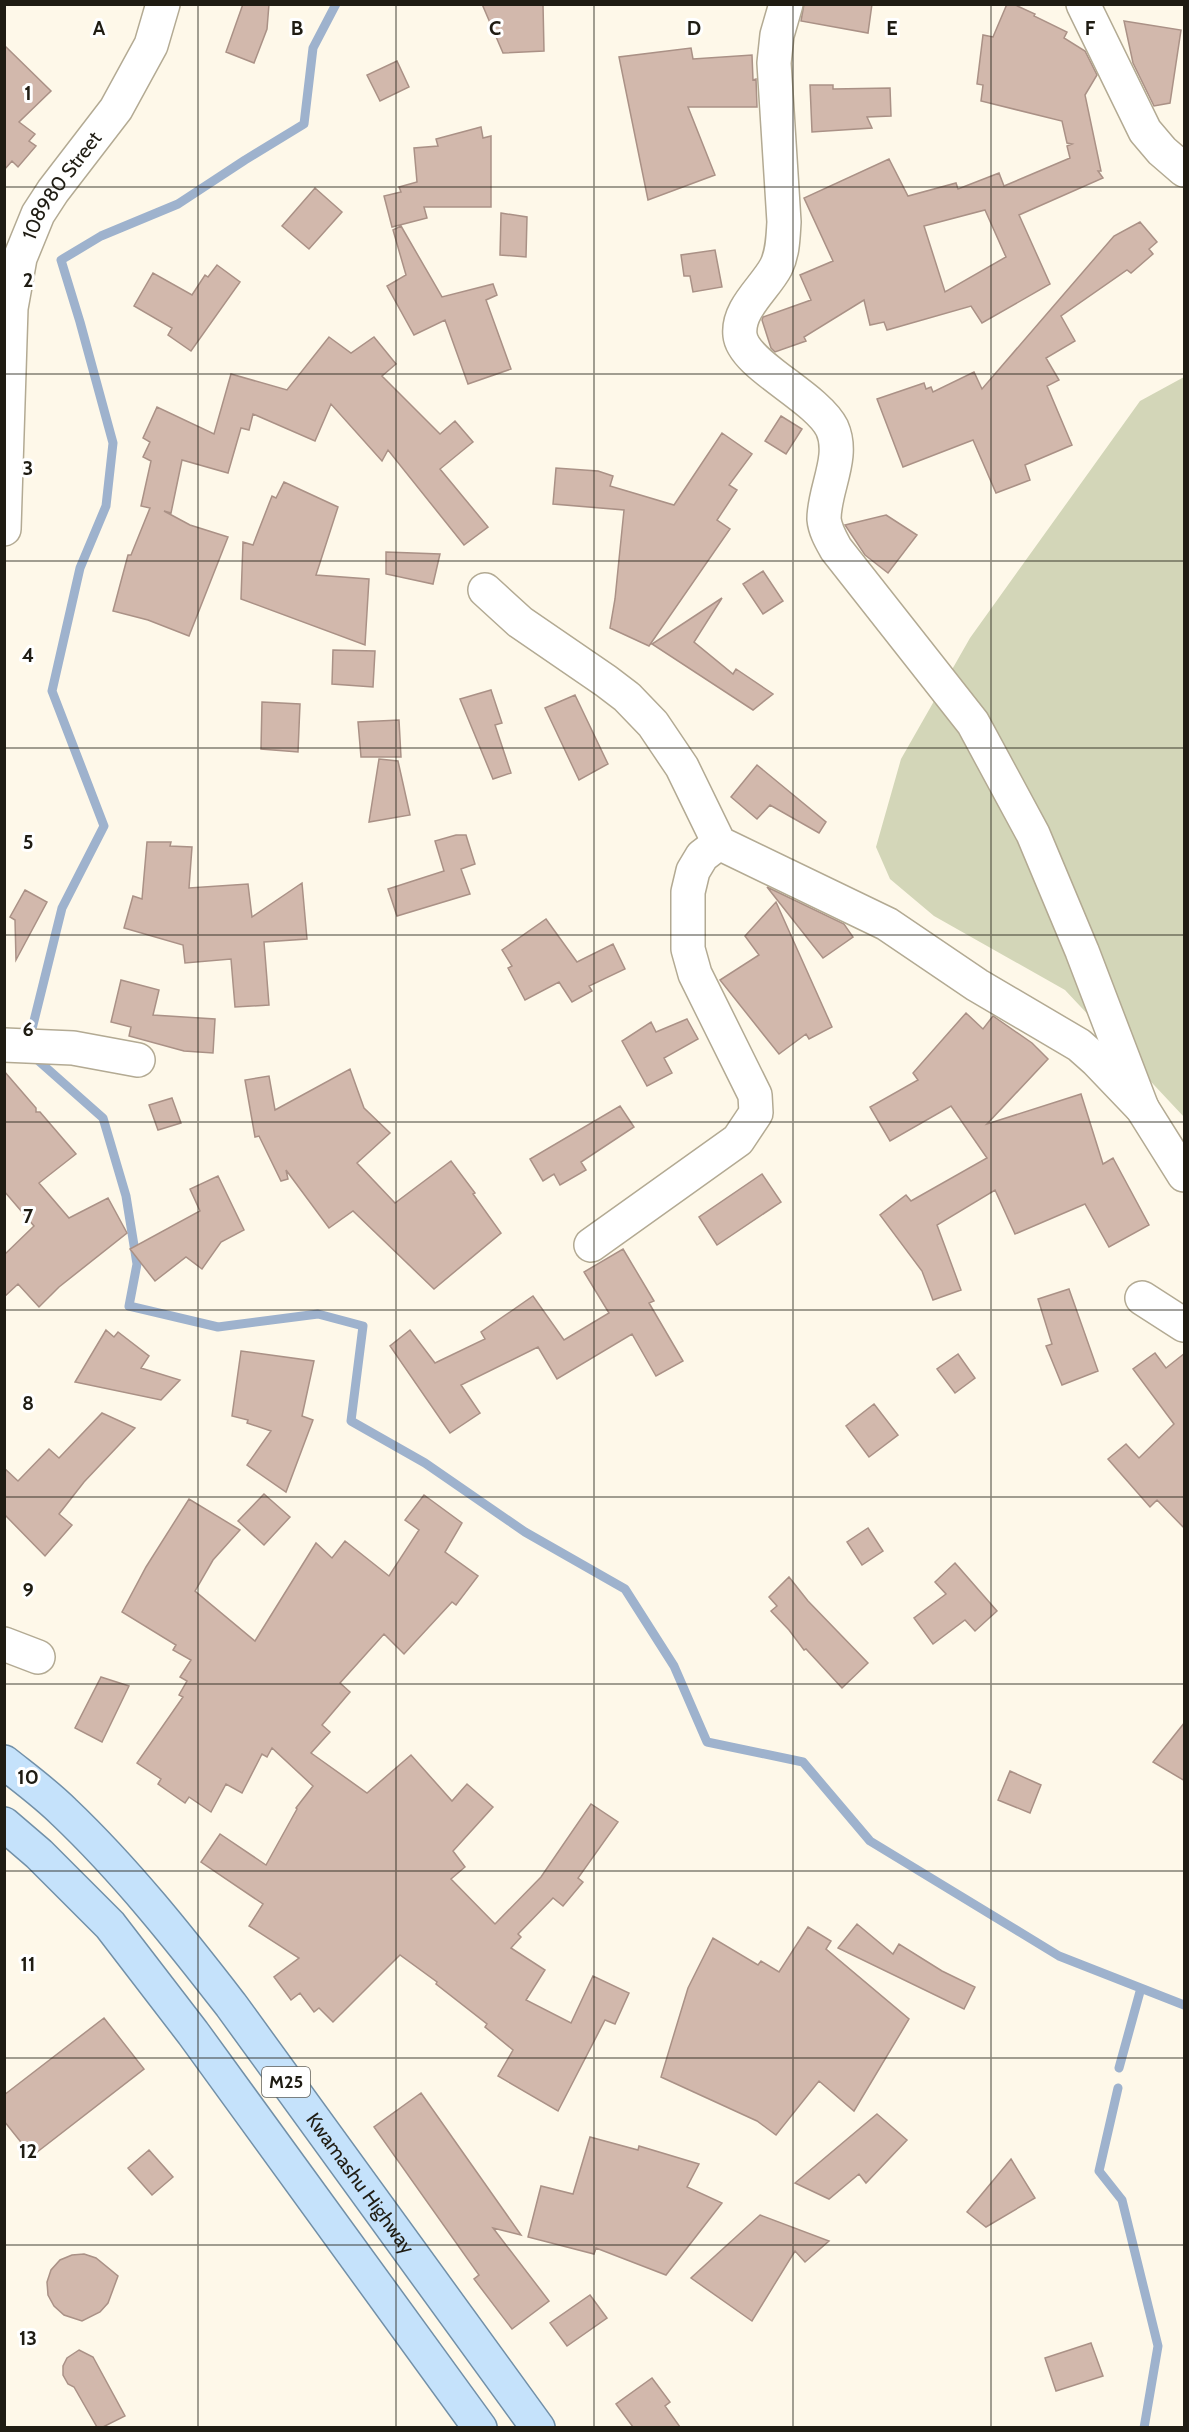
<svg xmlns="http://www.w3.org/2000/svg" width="1189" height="2432" viewBox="0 0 1189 2432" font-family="Cabin,sans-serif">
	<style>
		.green { fill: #d3d6b8 }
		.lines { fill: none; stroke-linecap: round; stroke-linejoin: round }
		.stream { stroke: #9eb2cd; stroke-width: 9 }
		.building { fill: #d2b8ac; stroke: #aa9186; stroke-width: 1.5; fill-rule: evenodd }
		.minor-casing { stroke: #b3aa93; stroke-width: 36 }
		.major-casing { stroke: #7290a8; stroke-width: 36 }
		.minor { stroke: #fff; stroke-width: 33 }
		.major { stroke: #c5e2fb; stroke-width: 33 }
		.grid { fill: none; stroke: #1f1c13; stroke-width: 1.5; stroke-opacity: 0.55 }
		.labels { text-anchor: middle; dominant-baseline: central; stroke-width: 6; stroke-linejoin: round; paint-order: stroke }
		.shield { fill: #fff; stroke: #62605a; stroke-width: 1.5 }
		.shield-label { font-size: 18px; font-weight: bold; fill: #1f1c13 }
		.street-label { font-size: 20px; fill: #1f1c13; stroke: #fff }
		.grid-label { font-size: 20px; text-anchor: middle; font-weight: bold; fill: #1f1c13; stroke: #fff; stroke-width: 6; stroke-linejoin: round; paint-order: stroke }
	</style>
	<rect width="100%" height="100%" fill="#fef8e9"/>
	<path class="green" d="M1184 377V1117L1065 990 934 916 890 879 876 847 901 759 970 638 1140 401Z"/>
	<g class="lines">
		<path class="stream" d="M29 1041 62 908 104 826 52 691 80 568 106 506 113 443 80 322 61 260 101 236 178 204 245 160 304 124 313 48 336 4
			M33 1056 103 1118 126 1196 137 1264 129 1306 218 1327 318 1314 363 1326 351 1421 425 1463 525 1532 625 1589 674 1666 707 1742 803 1762 870 1841 1059 1956 1184 2005
			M1119 2068 1141 1988
			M1118 2088 1099 2171 1122 2200 1158 2346 1144 2428"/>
	</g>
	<path class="building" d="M243 4H269L267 29 254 63 226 52Z
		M482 4H543L544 51 503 53Z
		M804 4H872L868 33 801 21Z
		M1007 4H1013L1035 14 1034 16 1067 32 1064 38 1085 51 1097 75 1085 95 1101 171H1098L1103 178 1019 215 1050 284 982 323 971 306 887 330 884 322 870 325 864 300 804 337 806 341 775 352 771 348 762 320 763 317 811 300 800 275 833 261 804 198 889 159 908 196 956 183 958 189 999 173 1004 186 1070 158 1067 146 1072 144 1067 143 1062 121 981 101 983 85 977 84 983 35 993 37ZM985 210 1006 257 945 292 924 226Z
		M1124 21 1181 30 1170 103 1154 106 1133 63Z
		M4 45 51 91 19 122 35 134 29 141 36 146 18 167 12 161 4 170Z
		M691 48 693 59 752 55 753 80 756 79 757 107H688L715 175 648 200 619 57Z
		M397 61 409 87 380 101 367 75Z
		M810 85H833V89L890 88 891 116 867 117 872 128 812 132Z
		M481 127 483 138 491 136V207H424L427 218 392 227 384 196 401 192 399 187 417 182 414 148 438 146 436 139Z
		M315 188 342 212 309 249 282 226Z
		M501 213 527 217 526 257 500 255Z
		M1140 222 1157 242 1149 249 1153 254 1131 273 1127 270 1061 316 1075 341 1046 358 1059 380 1047 386 1072 445 1025 465 1030 480 996 493 973 440 903 467 877 399 924 383 926 389 931 387 933 392 974 372 982 389 1114 236Z
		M401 226 442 297 493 284 497 295 486 300 511 369 468 384 445 320 414 335 387 286 406 275 393 230Z
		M715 250 722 287 693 292 690 276H684L681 255Z
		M217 265 240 282 191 351 168 335 172 328 134 306 153 273 192 295 205 275 208 277Z
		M329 337 351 353 374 337 396 364 382 376 440 434 455 421 473 442 440 469 488 527 464 545 388 450 382 461 331 404 315 441 253 414 249 430 241 428 228 473 182 460 171 513 164 511 190 525 228 537 189 636 148 620 113 611 128 555H131L150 508 141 506 151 461 143 457 150 442 143 438 157 407 214 434 231 374 287 390Z
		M781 416 802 429 786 454 765 441Z
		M722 433 752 454 729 485 737 490 717 520 730 529 649 646 610 628 615 599 624 510 553 504 556 468 598 471 613 476 610 486 674 505Z
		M284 482 338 507 316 575 369 579 365 645 241 599 243 542 253 545 272 496 276 498Z
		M886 515 917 535 888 573 865 555 845 525Z
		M386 552 440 554 433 584 386 574Z
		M763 571 783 601 763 614 743 584Z
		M722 598 694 642 733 674 736 669 773 694 753 710 652 644Z
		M333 650 375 651 373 687 332 684Z
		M491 690 502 723 495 725 511 773 493 779 460 699Z
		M575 695 608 764 579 780 545 708Z
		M262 702 300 704 298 752 261 749Z
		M399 720 401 757H361L358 722Z
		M379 759 398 761 410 815 369 822Z
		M757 765 826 822 819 833 770 805 757 819 731 797Z
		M456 835H466L475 864 461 869 470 894 397 916 388 889 444 871 435 841Z
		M147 842H171L170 846 192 847 189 888 248 884 252 917 302 883 307 939 264 942 269 1005 235 1007 231 959 185 963 183 945 124 928 133 896 142 899Z
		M767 887 844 924 853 937 823 958Z
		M25 890 47 902 16 960 15 920 10 917Z
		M776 902 832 1027 809 1039 806 1034 779 1054 720 980 759 955 745 936Z
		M546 919 577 962 613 944 625 969 589 986 592 991 572 1002 559 982 525 1000 508 968 512 966 502 950Z
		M121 980 159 990 153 1015 215 1019 213 1053 184 1051 129 1036 131 1027 111 1022Z
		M966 1013 983 1029 993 1016 1032 1043 1048 1059 987 1124 1081 1094 1103 1164 1113 1158 1149 1225 1109 1247 1085 1204 1015 1234 995 1190 937 1225 961 1290 933 1300 922 1271 880 1215 906 1195 911 1201 987 1158 951 1106 890 1141 870 1107 918 1080 913 1073Z
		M687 1019 698 1039 664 1058 672 1073 647 1086 622 1041 651 1022 656 1032Z
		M350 1069 364 1108 390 1133 357 1163 395 1203 451 1161 475 1193 473 1194 501 1233 434 1289 353 1211 329 1228 286 1170 288 1179 281 1181 259 1136 255 1137 245 1080 269 1076 275 1110Z
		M4 1071 36 1108V1112H40L76 1154 39 1183 69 1218 108 1198 127 1233 59 1287 39 1307 18 1284 4 1297V1255L34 1226 4 1191Z
		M172 1098 181 1123 158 1130 149 1105Z
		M620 1106 634 1127 581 1162 586 1170 560 1185 554 1174 543 1181 530 1159Z
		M762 1174 781 1202 717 1245 699 1217Z
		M218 1176 244 1230 221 1242 202 1269 186 1257 155 1281 130 1249 200 1211 190 1189Z
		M623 1249 654 1301 649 1303 683 1361 656 1376 632 1334 557 1379 538 1347 461 1385 480 1413 450 1433 390 1346 410 1330 435 1363 485 1339 481 1332 533 1296 564 1340 609 1313 584 1272Z
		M1069 1289 1098 1371 1062 1385 1046 1346 1052 1344 1038 1299Z
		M106 1330 114 1337 118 1332 149 1356 141 1368 180 1380 161 1400 75 1382Z
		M241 1351 314 1361 302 1416 313 1420 286 1492 247 1465 271 1431 247 1423 248 1420 232 1416Z
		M1155 1353 1166 1368 1185 1353V1529L1157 1500 1150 1507 1108 1459 1126 1444 1139 1458 1174 1424 1133 1369Z
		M958 1354 975 1378 955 1393 937 1369Z
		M874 1404 898 1435 869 1457 846 1426Z
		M102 1413 135 1428 84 1482 59 1514 72 1525 45 1556 4 1514V1468L18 1481 49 1449 59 1458Z
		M264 1494 290 1517 264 1545 238 1521Z
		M424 1495 462 1523 445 1552 478 1576 456 1605 452 1602 404 1654 384 1634 340 1683 350 1692 322 1725 330 1732 311 1753 367 1793 411 1755 452 1801 467 1784 493 1807 453 1851 465 1867 451 1879 495 1924 541 1877 591 1804 618 1822 578 1878 583 1882 563 1906 553 1898 518 1934 521 1937 511 1948 545 1970 526 2000 571 2023 593 1976 629 1993 615 2024 605 2020 558 2111 498 2076 513 2050 485 2027 487 2024 436 1984 437 1982 400 1955 333 2022 319 2008 314 2012 300 1993 291 2000 274 1977 299 1958 249 1926 263 1904 201 1862 220 1834 266 1865 297 1809 296 1808 313 1786 272 1748 267 1757 262 1754 242 1793 226 1784 211 1812 189 1797 185 1803 158 1784 161 1779 137 1763 183 1697 179 1695 187 1681 180 1677 191 1660 173 1650 176 1645 122 1612 146 1567 189 1499 240 1530 213 1560 195 1591 255 1641 316 1543 332 1558 345 1541 389 1576 419 1530 405 1520Z
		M868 1528 883 1551 862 1565 847 1542Z
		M955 1563 997 1611 975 1631 965 1620 933 1644 914 1618 946 1594 935 1582Z
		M789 1577 808 1601 868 1663 842 1688 806 1649 804 1650 789 1630 771 1611 777 1606 769 1597Z
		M101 1677 129 1686 102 1742 75 1728Z
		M1185 1722V1781L1153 1762Z
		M1010 1771 1041 1785 1030 1813 998 1800Z
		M857 1924 893 1954 899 1944 942 1971 975 1987 964 2009 838 1948Z
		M808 1927 831 1941 826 1949 909 2019 854 2111 819 2081 776 2135 757 2121 661 2077 688 1988 713 1938 758 1965 761 1961 779 1972Z
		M104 2018 144 2069 32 2156 4 2121V2095Z
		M421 2093 521 2235 493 2228 549 2301 512 2329 474 2279 479 2275 374 2127Z
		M877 2114 907 2140 866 2183 859 2174 829 2199 795 2183Z
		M590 2137 638 2150 639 2146 699 2164 687 2187 722 2203 666 2275 596 2248 594 2254 528 2237 541 2186 573 2194Z
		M149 2150 173 2177 152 2195 128 2168Z
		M1011 2159 1035 2198 986 2227 967 2212Z
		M760 2215 829 2241 805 2262 795 2251 752 2321 691 2278Z
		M84 2254 96 2258 118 2276 108 2303 100 2312 82 2321 64 2315 54 2306 48 2295 47 2282 51 2270 60 2260 72 2255Z
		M590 2295 607 2318 567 2346 550 2323Z
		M1091 2343 1103 2376 1056 2391 1045 2358Z
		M79 2350 93 2357 125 2416 103 2427H97L74 2387 68 2384 63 2375V2366L67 2358Z
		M652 2378 670 2402 665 2406 680 2427H633L616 2404Z"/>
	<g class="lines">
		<defs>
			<g id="minor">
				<path d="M786 4 777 35 774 63 784 222C783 237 783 253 776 267 765 288 737 309 740 335 743 365 816 396 832 428 845 457 824 489 824 519 825 530 831 540 836 549L973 723 1033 834 1082 951 1142 1108"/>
				<path d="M1083 4 1145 131 1162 151 1184 170"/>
				<path id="s1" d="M4 529 11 308 20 258 38 214 53 191 116 109 151 45 163 4"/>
				<path d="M485 590 520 622 606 681 627 697 653 724 682 767 719 843 887 924 977 985 1079 1045 1097 1061 1142 1108 1184 1175"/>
				<path d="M4 1045 73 1048 138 1060"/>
				<path d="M591 1245 738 1140 756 1113 755 1095 695 974 688 949V892L693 871 702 856 719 843"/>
				<path d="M1142 1298 1184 1325"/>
				<path d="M4 1644 38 1657"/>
			</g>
			<g id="major">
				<path id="s2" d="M4 1762C24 1778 46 1794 64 1812 126 1871 179 1938 231 2005L538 2428"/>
				<path d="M4 1824 39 1854 110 1925 193 2033 480 2428"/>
			</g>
		</defs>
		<use href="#minor" class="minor-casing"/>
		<use href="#major" class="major-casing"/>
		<use href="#minor" class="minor"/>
		<use href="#major" class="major"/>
	</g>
	<path class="grid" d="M198 4V2428M396 4V2428M594 4V2428M793 4V2428M991 4V2428M4 187H1184M4 374H1184M4 561H1184M4 748H1184M4 935H1184M4 1122H1184M4 1310H1184M4 1497H1184M4 1684H1184M4 1871H1184M4 2058H1184M4 2245H1184"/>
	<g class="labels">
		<rect class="shield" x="262" y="2067" width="48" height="30" rx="4.5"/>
		<g class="shield-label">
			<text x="286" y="2082">M25</text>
		</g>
		<g class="street-label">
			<text stroke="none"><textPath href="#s1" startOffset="356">108980 Street</textPath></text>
			<text stroke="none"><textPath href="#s2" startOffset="554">Kwamashu Highway</textPath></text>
		</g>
	</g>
	<g class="grid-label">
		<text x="99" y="35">A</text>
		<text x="297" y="35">B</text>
		<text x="495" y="35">C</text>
		<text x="694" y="35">D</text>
		<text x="892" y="35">E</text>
		<text x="1090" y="35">F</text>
		<text x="28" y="100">1</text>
		<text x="28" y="287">2</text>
		<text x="28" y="475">3</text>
		<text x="28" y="662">4</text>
		<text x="28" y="849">5</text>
		<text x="28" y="1036">6</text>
		<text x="28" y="1223">7</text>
		<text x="28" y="1410">8</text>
		<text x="28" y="1597">9</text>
		<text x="28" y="1784">10</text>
		<text x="28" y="1971">11</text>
		<text x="28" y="2158">12</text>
		<text x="28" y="2345">13</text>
	</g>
	<rect width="1189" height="2432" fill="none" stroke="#1f1c13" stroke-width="12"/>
</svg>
